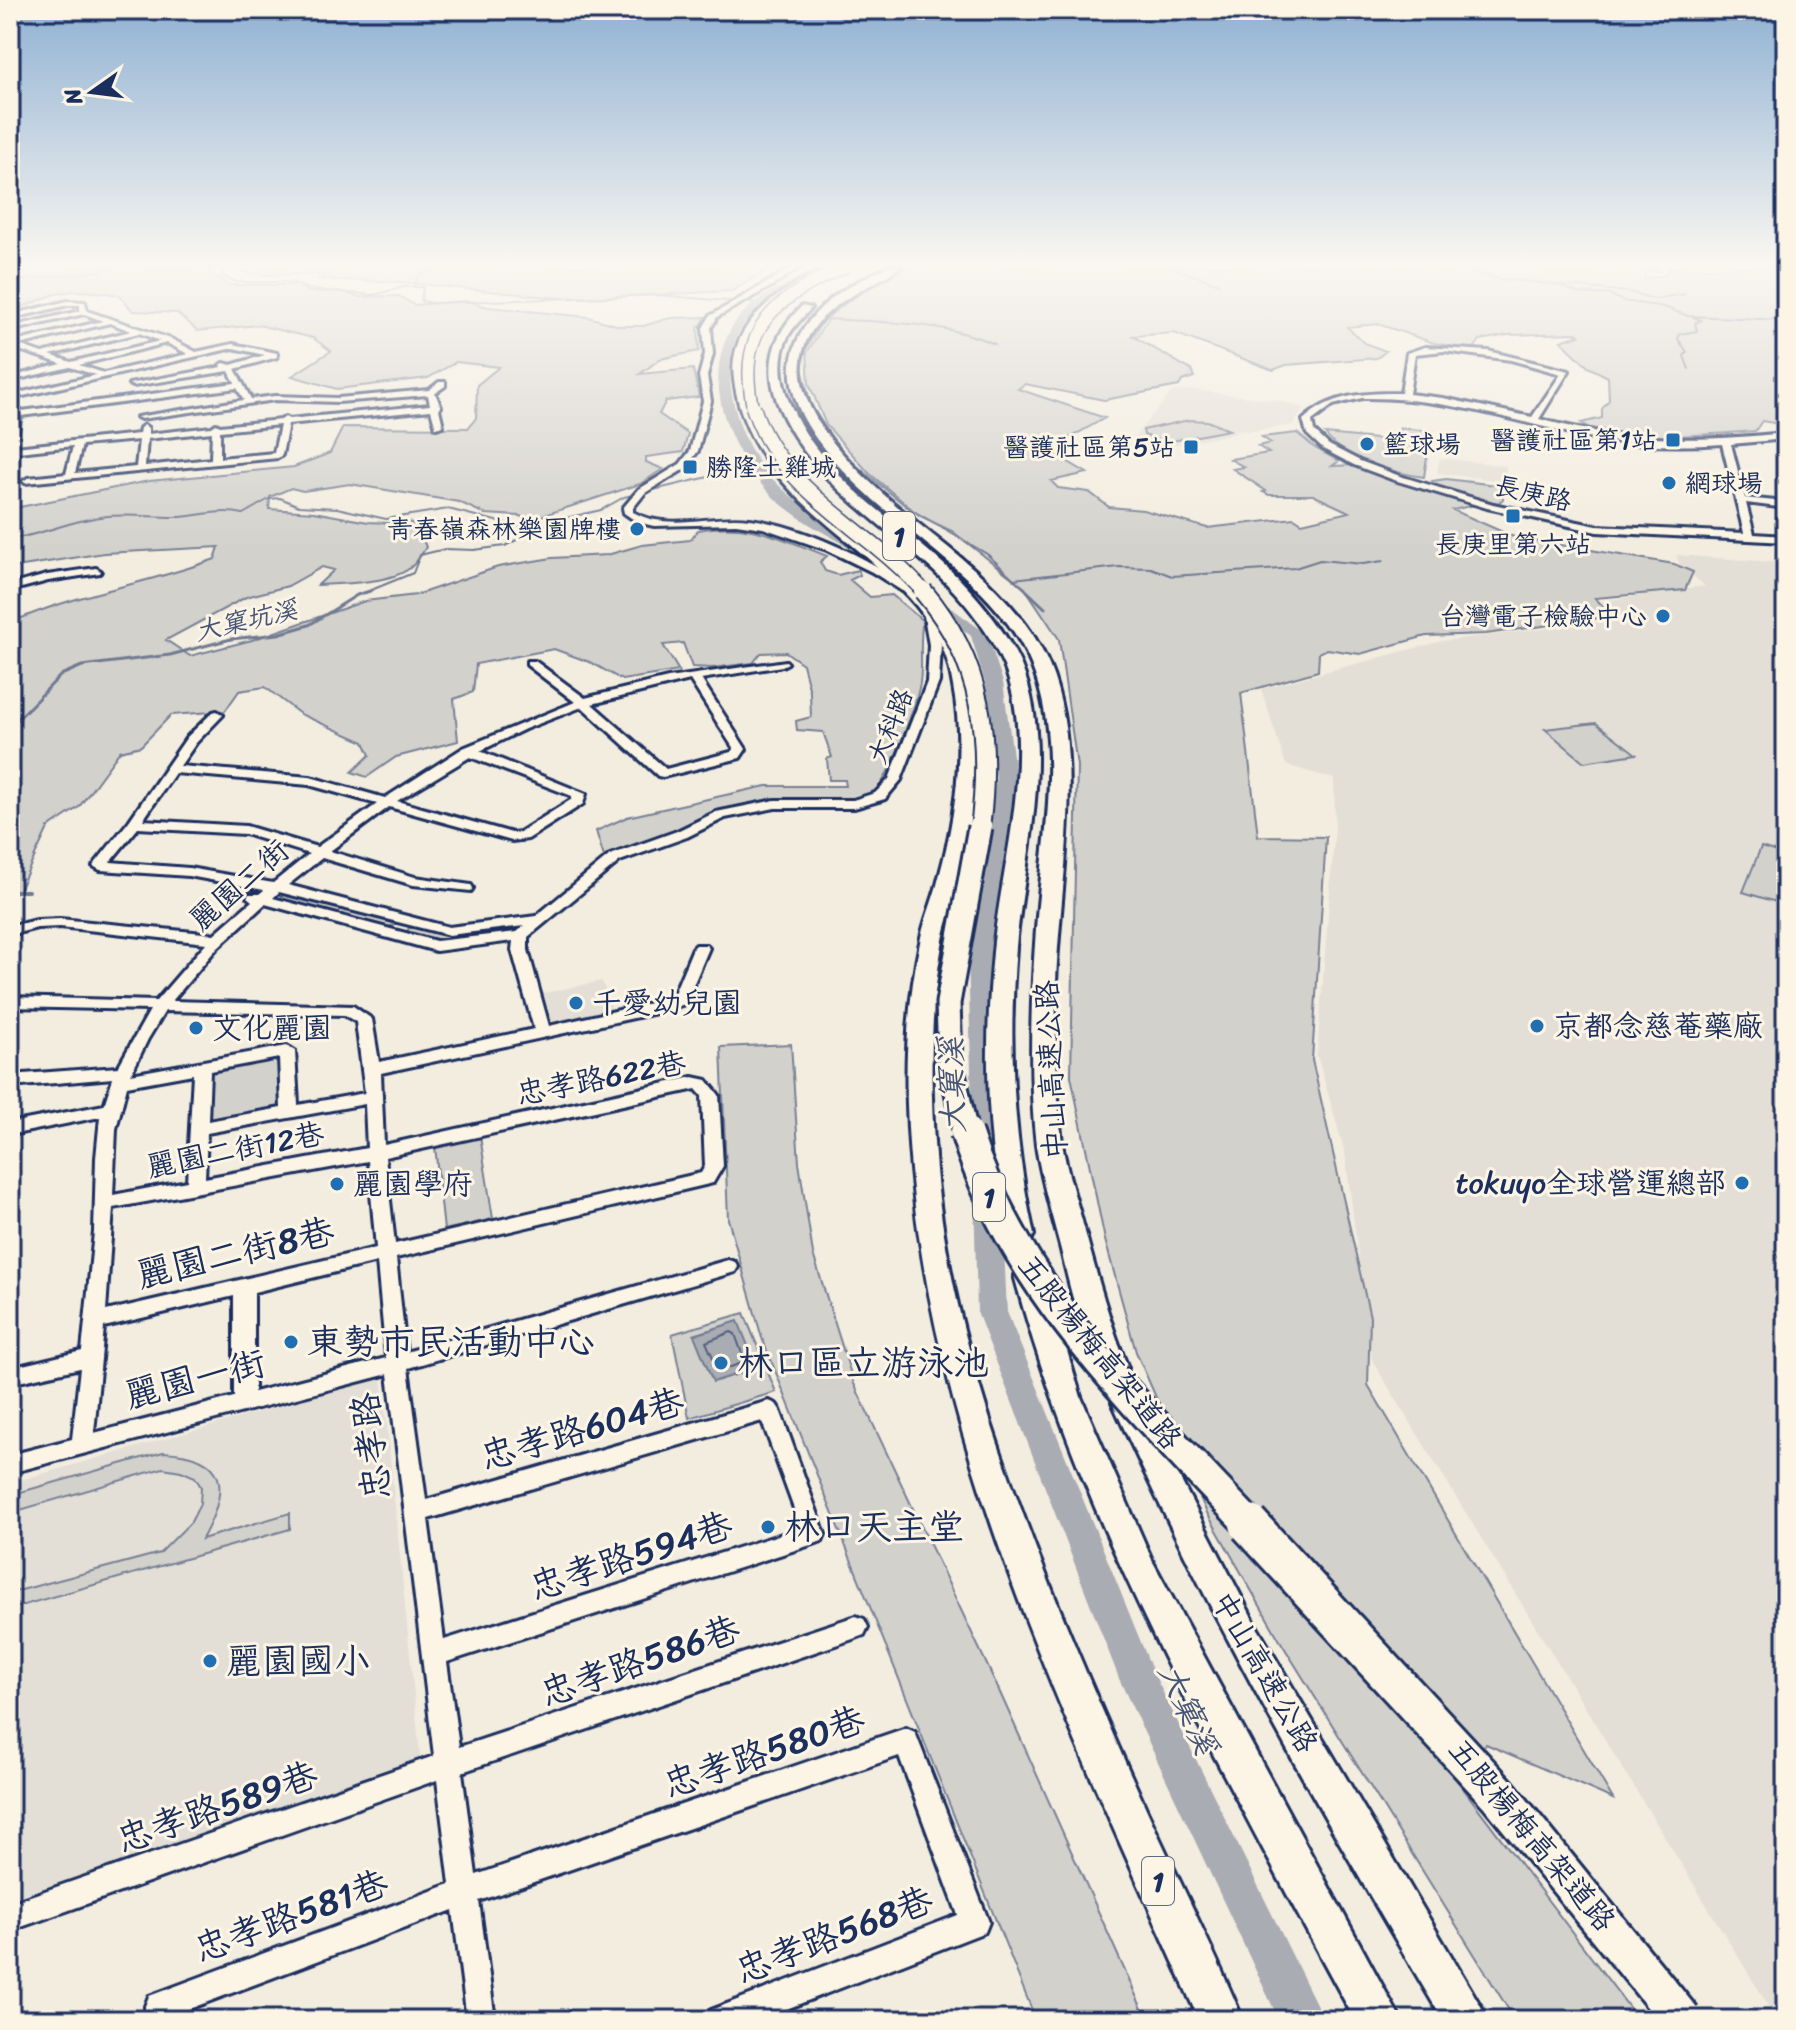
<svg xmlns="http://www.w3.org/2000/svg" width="1796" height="2030" viewBox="0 0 1796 2030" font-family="Sriracha,'LXGW WenKai TC',sans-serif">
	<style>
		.built { fill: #e3dfd6 }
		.green { fill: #d3d1cc; stroke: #778095; stroke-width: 2 }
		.water { fill: #a9acb3; stroke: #707a91; stroke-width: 2 }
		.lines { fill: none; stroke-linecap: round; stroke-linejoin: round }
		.shore { stroke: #546180; stroke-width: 2 }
		.stream-far2 { stroke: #707a91; stroke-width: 2 }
		.stream-far1 { stroke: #707a91; stroke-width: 3 }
		.stream { stroke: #707a91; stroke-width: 4 }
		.river { fill: #a9acb3; fill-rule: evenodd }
		.minor-casing { stroke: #1b2f5e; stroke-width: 6 }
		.highway-casing { stroke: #1b2f5e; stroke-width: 6 }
		.minor { fill: #fcf5e5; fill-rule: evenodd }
		.highway { fill: #fcf5e5; fill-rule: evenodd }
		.highway-bridge-far5-casing { stroke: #1b2f5e; stroke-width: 14; stroke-linecap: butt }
		.highway-bridge-far4-casing { stroke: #1b2f5e; stroke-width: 17; stroke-linecap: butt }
		.highway-bridge-far3-casing { stroke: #1b2f5e; stroke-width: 22; stroke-linecap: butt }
		.highway-bridge-far2-casing { stroke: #1b2f5e; stroke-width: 29; stroke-linecap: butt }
		.highway-bridge-far1-casing { stroke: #1b2f5e; stroke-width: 36; stroke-linecap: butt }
		.highway-bridge-casing { stroke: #1b2f5e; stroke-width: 44; stroke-linecap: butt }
		.highway-bridge-far5 { stroke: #fcf5e5; stroke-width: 11 }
		.highway-bridge-far4 { stroke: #fcf5e5; stroke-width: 14 }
		.highway-bridge-far3 { stroke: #fcf5e5; stroke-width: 18 }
		.highway-bridge-far2 { stroke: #fcf5e5; stroke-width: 23 }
		.highway-bridge-far1 { stroke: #fcf5e5; stroke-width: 30 }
		.highway-bridge { stroke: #fcf5e5; stroke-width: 38 }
		.poi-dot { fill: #1f6fb2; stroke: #fcf5e5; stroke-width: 3 }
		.labels { text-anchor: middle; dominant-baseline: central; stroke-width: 6; stroke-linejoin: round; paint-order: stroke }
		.far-poi-label { font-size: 26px; fill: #1b2f5e; stroke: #fcf5e5; text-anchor: end }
		.far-street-label { font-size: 26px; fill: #1b2f5e; stroke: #fcf5e5 }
		.far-water-label { font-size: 26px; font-style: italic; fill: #465478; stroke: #fcf5e5 }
		.shield { fill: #fcf5e5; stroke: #5e6a86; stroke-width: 2 }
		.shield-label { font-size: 28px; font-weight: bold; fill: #1b2f5e }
		.street-label { font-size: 30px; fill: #1b2f5e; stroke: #fcf5e5 }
		.poi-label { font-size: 30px; fill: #1b2f5e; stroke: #fcf5e5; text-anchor: start }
		.water-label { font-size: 32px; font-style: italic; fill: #465478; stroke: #fcf5e5 }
		.near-street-label { font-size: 36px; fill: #1b2f5e; stroke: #fcf5e5 }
		.near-poi-label { font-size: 36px; fill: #1b2f5e; stroke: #fcf5e5; text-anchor: start }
	</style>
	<rect width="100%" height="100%" fill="#f3ede0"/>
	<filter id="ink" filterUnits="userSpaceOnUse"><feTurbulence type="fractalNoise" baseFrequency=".0125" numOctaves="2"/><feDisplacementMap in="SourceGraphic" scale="16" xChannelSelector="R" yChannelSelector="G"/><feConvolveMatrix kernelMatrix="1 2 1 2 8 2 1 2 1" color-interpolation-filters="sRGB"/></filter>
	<g filter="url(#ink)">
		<path class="built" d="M1195 390 1279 401 1304 408 1293 425 1254 431 1233 430 1237 433 1137 452 1131 448 1138 432 1173 391Z
			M1440 458 1506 466 1505 481 1437 473Z
			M1676 555 1786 563V2020H1777L1372 1360 1345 1153 1317 1055 1335 826 1334 779 1286 765 1261 689 1442 641 1628 619 1602 601 1705 586 1680 565Z
			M602 981 613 1012 556 1024 548 1023 540 994Z
			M382 1377 421 1764 10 1901V1483Z"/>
		<path class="green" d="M10 266H773L732 291 611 297 560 298 400 282 318 279 330 274 260 275 213 266 205 269 229 285H297L309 292 340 291 358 297 399 296 414 305 467 301 488 307 588 317 620 326H643L670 318 707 317 698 328 699 351 660 359 640 374 693 369 699 397 666 401 659 414 688 434 683 452 646 457V462L663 469 640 484 529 520 520 516 485 514 459 502 350 484 303 491 291 488 270 497 269 509 314 512 368 522 388 523 401 520 421 526 420 533 426 547C422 554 417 562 411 567 394 583 341 584 318 585L334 570 322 567 288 586 246 597 166 640 190 656 252 640 365 601 416 595 498 567 552 558 607 555 642 545 690 540 698 530C750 521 780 538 827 556L820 562 825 571 838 575 858 570 860 575 850 580 870 597 892 595 923 621C918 643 924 667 919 688 915 708 890 776 877 789 859 808 801 799 776 800 740 802 711 814 678 829 654 841 628 844 604 857L596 831 627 817 766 786H846L845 780H829L827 759 832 757 823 732 797 730 796 721 811 717 810 692 803 664 786 652 761 653 753 663 712 668 692 667 683 643 663 645 679 671 622 680 592 663 554 649 476 664 473 692 454 699 458 741 396 757 367 777 352 772 370 755 364 742 300 714 265 687 239 691 225 711 171 715 141 746 120 751 79 807 48 828 19 890 10 896V623C76 593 148 584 215 559L219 547 104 553 10 568V513L20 507 149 481 294 467 330 453 343 427 468 428 476 418 477 385 499 367 456 362 428 378 337 389 292 376 331 351 313 338 258 325 198 331 177 313 133 311 119 295C99 292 73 288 53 295 38 301 26 307 10 310Z
			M909 266H1656L1660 271H1645V279L1666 275 1668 269 1786 266V425L1762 421 1755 431C1719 434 1608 444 1581 423L1602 418V409L1609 400 1608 377 1588 367 1561 341 1579 335 1576 333 1508 335 1480 340 1473 350 1434 343 1378 324 1347 327 1364 343 1386 351 1377 358 1286 365 1273 370 1174 333 1133 336 1191 370 1194 377 1182 381 1179 386 1104 400 1025 384 1018 389 1105 418 1048 450 1087 473 1051 481 1058 488 1089 492 1109 507 1143 510 1207 528 1294 518 1302 523 1349 512 1313 495H1269L1263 492 1266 491 1233 469 1244 467 1230 459 1269 453 1258 446 1271 443 1262 437 1297 433 1315 448 1339 461 1332 466 1356 465 1474 505 1453 510 1514 537 1674 564 1693 572 1685 590 1595 598 1613 616 1486 634 1426 636 1360 654 1327 649 1319 653 1318 671 1241 693 1258 836 1326 837 1312 1060 1370 1317 1368 1385 1613 1799 1486 1744 1453 1775 1631 2010 1589 2020H1515L1279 1639 1206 1511 1136 1352 1105 1240 1071 1076 1077 766 1059 639 1025 588 952 531 920 516 869 473 826 425 809 384 807 352 830 316 848 296Z
			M1189 420 1207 421 1229 430 1141 447 1138 444 1158 440 1144 435 1143 430Z
			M1400 428 1431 431 1424 477C1394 473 1344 459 1325 434L1397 441Z
			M1446 479 1504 486 1503 499 1498 503 1435 486 1432 481Z
			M1596 723 1636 754 1584 762 1545 729Z
			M1761 847 1786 855V905L1743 892Z
			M284 894 395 922V925L385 928 279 900Z
			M416 927 448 935 506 929 499 936 441 943 406 933 409 928Z
			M791 1044 799 1163 813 1254 854 1384 997 1686 1147 2020H1036L762 1338 728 1219 721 1047Z
			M282 1057 283 1107 207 1122 209 1071Z
			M480 1136 493 1219 444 1230 435 1146Z
			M744 1313 776 1392 689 1418 672 1334Z
			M163 1452C231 1455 229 1490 202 1539L290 1513V1529L10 1609V1593L160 1553 191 1522 200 1504 201 1487 195 1477 181 1471 163 1468 10 1513V1495Z"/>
		<path class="water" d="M738 1321 757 1368 713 1382 694 1335Z"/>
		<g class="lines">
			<path class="shore" d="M731 1332 735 1334 745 1362 719 1371 706 1342Z"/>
			<path class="stream-far2" d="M142 266 144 269H223L222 276 236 282H291L307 289 374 295 404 287H423L421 301 433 303 656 295 764 304
				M1168 266 1219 284
				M1450 266 1499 279 1559 285 1578 293 1611 295 1623 301 1664 307 1688 316 1786 320
				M890 272 907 266
				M10 281 93 272 119 266
				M1559 285 1629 292 1654 299 1685 294
				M414 286 418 276 433 270V266
				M824 319C881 322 942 321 995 344
				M804 352 824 319 883 277
				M801 364 811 405 839 449
				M1689 369 1684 356 1687 352 1678 339 1680 334 1697 331 1695 323 1702 320 1694 318
				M845 456 907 507 987 554 1029 593
				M10 539C41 535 69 521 101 517 126 513 156 518 181 517 202 515 222 509 243 514L269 499 280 498 299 506 337 508 386 519 448 509 532 530
				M1013 579 1119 567 1151 568 1172 576 1295 568 1320 560 1363 564 1383 561
				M364 593 413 573 420 555 445 549 474 550 505 546 553 521 601 510 624 497 755 466"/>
			<path class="stream-far1" d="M1027 591 1045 608
				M10 727 61 675 82 666 170 655 231 639 278 634 309 625 357 595 370 591"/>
			<path class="stream" d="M10 891H28"/>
			<path class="river" d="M826 266H839C809 287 769 293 745 323 729 345 727 374 733 400 751 486 812 512 880 553V559L875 561C862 557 849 547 837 540 815 528 791 514 772 496 730 453 698 379 734 324 753 295 795 279 826 266Z
				M924 588 987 634 1003 682 1016 778 990 951 1007 1312 1153 1672 1324 2020H1279L1120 1681 977 1312 968 951 996 778 985 682 971 636 918 596V590Z"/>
			<defs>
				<path id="minor" d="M795 266H802L772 286 717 317 711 328 713 354 707 376 711 401 698 451 686 468 645 493 633 508V512C669 532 711 514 750 519 802 526 867 557 910 587V591H902L872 572 827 550 763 528 736 524 654 526 637 522 624 513 623 508 639 489 680 464 690 451 703 401 699 376 705 354 703 328 710 316Z
					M68 301 85 302 87 311 171 339 196 352 233 344 277 353V357L235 369 251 399 275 396 338 398 429 390 439 382H445V386L435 393 441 407 439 409 443 426 436 428 431 410 288 424 282 455 278 458 25 483 23 481 28 478 66 474 73 446 10 453V428L14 412 235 383 229 371 133 386 129 384 222 367 220 365 224 363 231 365 265 355 233 348 10 399V395L96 375 70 367 10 381V377L62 364 10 347V343L103 321 84 314 10 331V327L80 311V305H68L10 319V315ZM110 323 131 331 42 353 19 345ZM139 333 160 341 71 362 50 355ZM167 343 188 354 104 373 79 365ZM237 388 244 400 137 417 141 419 275 400 338 402 428 395 430 405 289 419 285 417 281 420 220 426 216 424 212 427 148 434V428L144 425 140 428 139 434 15 447 21 416ZM280 425 274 453 220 458V431ZM212 432 211 459 145 466 147 439ZM139 440 136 467 75 473 82 445Z
					M1425 347 1488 351 1569 371 1539 419C1631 443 1693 442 1786 433V439L1731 444 1745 498 1786 502V508L1746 503 1754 534 1786 536V542L1597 532 1487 508 1394 480 1354 465 1323 449 1307 434 1303 420C1331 394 1364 393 1401 393L1407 353ZM1444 351 1511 360 1561 374 1532 417 1443 398 1409 394 1415 354ZM1362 398C1446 397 1512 421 1593 438 1635 446 1679 447 1722 444L1744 533 1597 526 1493 504 1400 476 1360 461 1329 445 1314 431 1312 421 1333 405Z
					M96 568 101 571 100 573 48 581 10 591V585L47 575Z
					M922 603 926 604 934 616 941 645 939 682 901 780 885 799 854 808H775L725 818 687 837 620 861 528 937V950L549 1026 672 998 693 948 696 945H706L709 948 685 1004 661 1012 381 1073 384 1145 693 1077 707 1080 719 1095 723 1166 713 1183 396 1258 406 1352 728 1260 735 1262 738 1267 735 1272 728 1274 408 1368 426 1500 769 1401 776 1404 780 1410 825 1534 822 1541 814 1544 447 1662 459 1747 856 1616 864 1619 868 1627 864 1635 856 1638 462 1772 476 1875 906 1728 915 1732 989 1922 985 1932 758 2020H707L711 2010 958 1915 899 1756 479 1901 495 2020H467L453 1910 173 2015V2020H145V2006L149 1996 450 1884 437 1780 10 1931V1903L434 1756 388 1374 10 1473V1455L72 1439 80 1368 10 1384V1368L82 1351 94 1232 96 1158 100 1117 10 1135V1123L104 1105 113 1078 10 1087V1075L118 1067 150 1010 10 1007V997L156 1001 206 943 60 927 37 928 10 935V926L37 920 60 919 214 934 252 901 247 897 249 894H259L264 890 189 876 100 870 93 866 129 821 187 737 213 712 217 711 223 715 196 743 180 766 310 777 385 798 463 748 575 702 527 665V661H535L585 698 668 678 786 661 788 663 782 666 701 679 746 749 740 758 663 777 658 776 582 707 525 729 480 751 586 794 583 804 528 839 512 841 389 807 330 851 415 877 471 885 473 888 471 891 413 885 322 858 288 885 449 927 536 916 610 855 677 831 716 812 775 800H853L875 793 889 779 927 682 929 645 924 616 917 606ZM690 680 734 749 731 752 666 769 592 704ZM470 757 572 796V799L520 832 512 833 397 801ZM175 773 309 785 377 804 317 847 246 826 143 820ZM138 828 245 834 309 854 273 883 189 868 110 862ZM279 892 449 935 524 926 517 932 436 941 273 898ZM265 904 436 951 513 941 512 950 534 1029 379 1062 372 1019 353 1006 172 1001 217 948ZM165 1011 344 1015 356 1022 365 1093 298 1105 295 1051 287 1046 131 1074 148 1039ZM279 1058 281 1108 208 1121 210 1071ZM193 1074 187 1181 113 1195 116 1129 127 1086ZM696 1089 702 1096 705 1166 701 1173 395 1244 385 1157ZM365 1104 367 1148 205 1178 207 1133ZM368 1161 376 1248 106 1311 113 1208ZM377 1262 386 1358 254 1392V1292ZM234 1296V1397L94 1433 104 1327ZM762 1421 801 1528 444 1640 428 1519Z"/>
				<path id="highway" d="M889 266H901C872 288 837 297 814 328 752 415 923 522 975 570 1005 597 1033 627 1049 665 1087 756 1059 887 1056 985 1055 1037 1056 1092 1062 1143 1066 1168 1074 1193 1081 1217 1095 1268 1108 1319 1128 1368L1124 1377 1113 1380 1102 1377C1082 1338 1071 1293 1061 1250 1052 1215 1041 1180 1036 1145 1028 1077 1031 998 1036 929 1042 843 1065 747 1031 664 1017 629 990 600 962 574 897 514 717 404 824 305 842 288 866 277 889 266Z
					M816 273 824 275C803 289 779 299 762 320 747 339 743 361 747 384 765 491 874 531 936 609 954 632 965 659 971 687 984 751 976 817 960 879 955 901 946 922 942 945 929 1015 930 1086 935 1157 942 1256 968 1356 1000 1450 1044 1578 1098 1703 1154 1826 1184 1891 1216 1954 1243 2020H1199C1072 1733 917 1424 907 1105 905 1051 909 995 920 942 924 920 934 899 939 877 956 815 965 750 953 686 949 661 940 635 924 615 860 533 750 495 734 380 727 327 773 294 816 273Z
					M802 306 811 308C802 319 791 328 786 341 777 363 782 386 791 406 824 480 892 516 949 569 977 595 1005 629 1021 665 1056 748 1024 860 1016 947 1008 1044 1013 1140 1034 1235L1030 1242 1020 1245 1010 1242 1006 1235C986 1141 984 1048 993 952 1001 864 1038 751 1004 666 991 635 968 605 945 582 887 524 814 487 780 409 763 368 771 336 802 306Z
					M1029 1264 1039 1267 1044 1275 1081 1397 1153 1562 1401 2020H1355C1306 1931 1259 1842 1212 1752 1132 1598 1059 1443 1014 1275L1019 1267Z
					M1128 1389 1139 1393 1178 1475 1257 1627 1489 2020H1443C1323 1818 1208 1616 1112 1402L1117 1393Z"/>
			</defs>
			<use href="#minor" class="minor-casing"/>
			<use href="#highway" class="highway-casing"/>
			<use href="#minor" class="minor"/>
			<use href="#highway" class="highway"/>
			<defs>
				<path id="highway-bridge-far5" d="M753 409C735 325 777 298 847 266"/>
				<path id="highway-bridge-far4" d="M753 407C780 493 870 529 925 593"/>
				<path id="highway-bridge-far3" d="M923 591C984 663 991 740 980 829"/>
				<path id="highway-bridge-far2" d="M966 1134 950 1059 948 1003 980 827"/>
				<path id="highway-bridge-far1" d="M966 1132C1015 1291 1140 1408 1251 1526"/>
				<path id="highway-bridge" d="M1249 1524 1498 1794 1682 2020"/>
			</defs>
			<use href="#highway-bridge-far5" class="highway-bridge-far5-casing"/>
			<use href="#highway-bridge-far4" class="highway-bridge-far4-casing"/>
			<use href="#highway-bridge-far3" class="highway-bridge-far3-casing"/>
			<use href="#highway-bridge-far2" class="highway-bridge-far2-casing"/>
			<use href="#highway-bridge-far1" class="highway-bridge-far1-casing"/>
			<use href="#highway-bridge" class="highway-bridge-casing"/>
			<use href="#highway-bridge-far5" class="highway-bridge-far5"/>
			<use href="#highway-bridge-far4" class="highway-bridge-far4"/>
			<use href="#highway-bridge-far3" class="highway-bridge-far3"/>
			<use href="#highway-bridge-far2" class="highway-bridge-far2"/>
			<use href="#highway-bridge-far1" class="highway-bridge-far1"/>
			<use href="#highway-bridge" class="highway-bridge"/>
		</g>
	</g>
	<linearGradient id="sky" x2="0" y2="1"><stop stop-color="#8fb1d3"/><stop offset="0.48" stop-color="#faf7f1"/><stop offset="1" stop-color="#faf7f1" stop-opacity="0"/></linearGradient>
	<rect width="1796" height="550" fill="url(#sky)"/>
	<g class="poi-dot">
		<rect x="1665" y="432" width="16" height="16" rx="4"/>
		<circle cx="1367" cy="444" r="8"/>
		<rect x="1183" y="439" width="16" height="16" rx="4"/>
		<rect x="682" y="459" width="16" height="16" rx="4"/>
		<circle cx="1669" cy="483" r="8"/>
		<rect x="1505" y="508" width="16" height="16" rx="4"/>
		<circle cx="637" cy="529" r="8"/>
		<circle cx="1663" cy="616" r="8"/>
		<circle cx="576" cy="1003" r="8"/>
		<circle cx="1537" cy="1026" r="8"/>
		<circle cx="196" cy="1028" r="8"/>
		<circle cx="1742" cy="1183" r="8"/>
		<circle cx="337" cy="1184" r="8"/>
		<circle cx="291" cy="1342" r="8"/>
		<circle cx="721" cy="1363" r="8"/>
		<circle cx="768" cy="1527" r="8"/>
		<circle cx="210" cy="1661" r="8"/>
	</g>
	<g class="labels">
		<g class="far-poi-label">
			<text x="1657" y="440">醫護社區第1站</text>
			<text x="1383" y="444" text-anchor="start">籃球場</text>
			<text x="1175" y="447">醫護社區第5站</text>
			<text x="706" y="467" text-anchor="start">勝隆土雞城</text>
			<text x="1685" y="483" text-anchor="start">網球場</text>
			<text x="621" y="529">青春嶺森林樂園牌樓</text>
			<text x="1513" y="544" text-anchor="middle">長庚里第六站</text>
			<text x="1647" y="616">台灣電子檢驗中心</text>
		</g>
		<g class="far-street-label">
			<text transform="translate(1533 493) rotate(13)">長庚路</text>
			<text transform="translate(890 726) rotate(-68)">大科路</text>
		</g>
		<g class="far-water-label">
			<text transform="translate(246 620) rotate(-13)">大窠坑溪</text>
		</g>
		<g class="shield">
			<rect x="883" y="512" width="32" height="48" rx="6"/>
			<rect x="973" y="1173" width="32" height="48" rx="6"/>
			<rect x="1142" y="1857" width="32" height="48" rx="6"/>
		</g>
		<g class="shield-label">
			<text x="899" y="536">1</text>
			<text x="989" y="1197">1</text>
			<text x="1158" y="1881">1</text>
		</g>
		<g class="street-label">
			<text transform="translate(239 885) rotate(-41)">麗園二街</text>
			<text transform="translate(1051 1070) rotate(-93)">中山高速公路</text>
			<text transform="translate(601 1078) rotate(-11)">忠孝路622巷</text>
			<text transform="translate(235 1150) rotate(-11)">麗園二街12巷</text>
			<text transform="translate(1100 1352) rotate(51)">五股楊梅高架道路</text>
			<text transform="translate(1265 1672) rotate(60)">中山高速公路</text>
			<text transform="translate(1532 1835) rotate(50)">五股楊梅高架道路</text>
		</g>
		<g class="poi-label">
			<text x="592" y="1003">千愛幼兒園</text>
			<text x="1553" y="1026">京都念慈菴藥廠</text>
			<text x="212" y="1028">文化麗園</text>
			<text x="1726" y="1183" text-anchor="end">tokuyo全球營運總部</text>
			<text x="353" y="1184">麗園學府</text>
		</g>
		<g class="water-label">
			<text transform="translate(952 1085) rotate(-92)">大窠溪</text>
			<text transform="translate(1188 1709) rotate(65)">大窠溪</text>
		</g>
		<g class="near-street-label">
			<text transform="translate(235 1253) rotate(-13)">麗園二街8巷</text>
			<text transform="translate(195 1379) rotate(-14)">麗園一街</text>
			<text transform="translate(582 1429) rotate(-16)">忠孝路604巷</text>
			<text transform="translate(371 1446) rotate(-97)">忠孝路</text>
			<text transform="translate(631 1556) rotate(-18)">忠孝路594巷</text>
			<text transform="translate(640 1661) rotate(-19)">忠孝路586巷</text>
			<text transform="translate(764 1752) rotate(-19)">忠孝路580巷</text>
			<text transform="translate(217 1807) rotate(-19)">忠孝路589巷</text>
			<text transform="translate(291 1916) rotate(-20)">忠孝路581巷</text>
			<text transform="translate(834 1935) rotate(-21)">忠孝路568巷</text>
		</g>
		<g class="near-poi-label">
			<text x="307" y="1342">東勢市民活動中心</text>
			<text x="737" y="1363">林口區立游泳池</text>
			<text x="784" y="1527">林口天主堂</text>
			<text x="226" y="1661">麗園國小</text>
		</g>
	</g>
	<rect width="1796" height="2030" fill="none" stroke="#fcf5e5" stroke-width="40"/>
	<rect x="20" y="20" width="1756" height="1990" fill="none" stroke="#1b2f5e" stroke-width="3" filter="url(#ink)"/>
	<g transform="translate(92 92) rotate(256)" stroke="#fcf5e5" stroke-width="6" paint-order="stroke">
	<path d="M0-6L14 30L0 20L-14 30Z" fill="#1b2f5e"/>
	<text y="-12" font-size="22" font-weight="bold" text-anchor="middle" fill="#1b2f5e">N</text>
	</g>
</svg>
